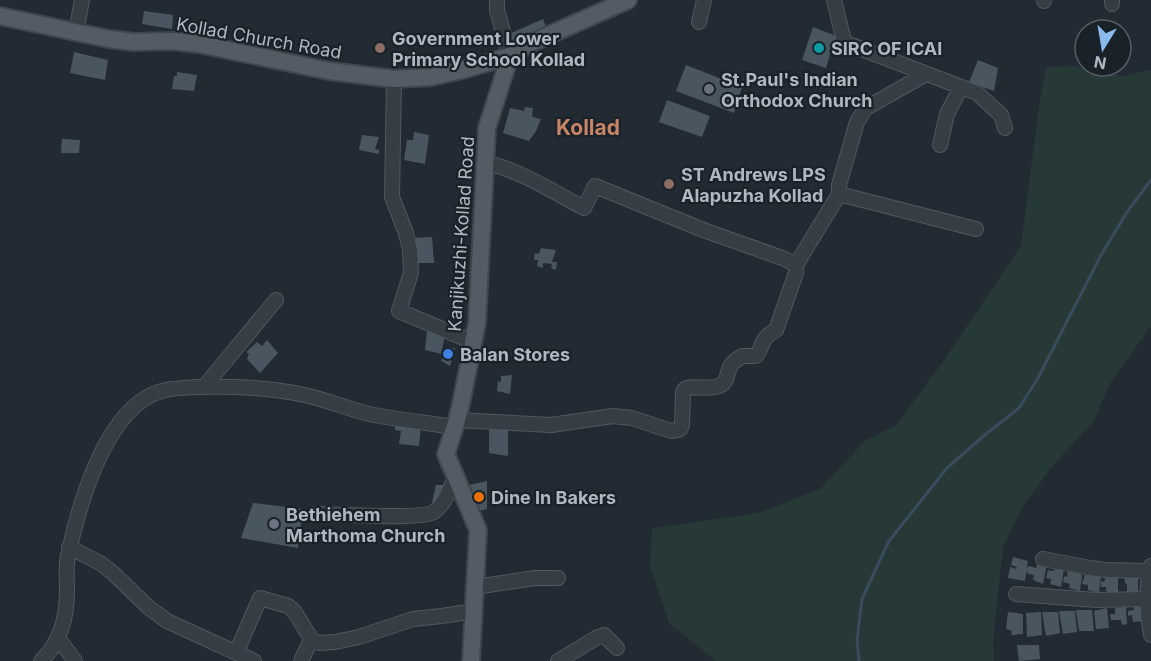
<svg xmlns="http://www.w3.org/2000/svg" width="1151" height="661" viewBox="0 0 1151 661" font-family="Inter,sans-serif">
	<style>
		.green { fill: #273937 }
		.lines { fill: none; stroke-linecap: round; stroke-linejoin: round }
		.stream { stroke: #394b5c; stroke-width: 3 }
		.building { fill: #4a565f }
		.minor-casing { stroke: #4f585f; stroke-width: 16 }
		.major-casing { stroke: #3e464e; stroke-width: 20 }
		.minor { stroke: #353d45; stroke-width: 14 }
		.major { stroke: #535c65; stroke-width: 16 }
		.education-dot { fill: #8d6e63; stroke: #1a2229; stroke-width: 2 }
		.culture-dot { fill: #0f9aa8; stroke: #1a2229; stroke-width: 2 }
		.worship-dot { fill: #6b7280; stroke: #1a2229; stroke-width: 2 }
		.shop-dot { fill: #3f7fe0; stroke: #1a2229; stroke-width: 2 }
		.food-dot { fill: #e8710a; stroke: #1a2229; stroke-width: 2 }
		.labels { text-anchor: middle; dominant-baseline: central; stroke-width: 4.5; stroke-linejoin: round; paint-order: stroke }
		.street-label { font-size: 18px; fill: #afb8c1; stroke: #1a2229 }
		.poi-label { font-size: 18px; font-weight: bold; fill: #afb8c1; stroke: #1a2229; text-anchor: start }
		.quarter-label { font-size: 21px; font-weight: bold; fill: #c68566; stroke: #1a2229 }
	</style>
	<rect width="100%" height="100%" fill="#222b34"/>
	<path class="green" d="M1072 66 1122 76 1151 70V326L1109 385 1094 421 1054 464 1023 506 1003 547 993 642 994 661H716L669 623 650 566 652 528 759 513 820 489 865 441 896 425 942 363 1021 246 1039 107 1046 67Z"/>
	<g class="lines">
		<path class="stream" d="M859 661 857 640 862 599 889 541 947 468 986 434 1019 408 1038 378 1100 257 1127 212 1151 180"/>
	</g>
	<path class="building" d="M144 11 173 15 172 29 142 24Z
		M543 19 547 30 513 45 509 34Z
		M813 27 836 36 826 68 802 60Z
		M74 52 108 60 105 80 70 73Z
		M978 60 998 68 994 91 969 82Z
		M686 65 742 87 734 113 676 91Z
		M177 72 197 75 194 91 172 89 174 76H177Z
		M667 100 710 116 702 137 659 122Z
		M525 107 533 108 532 117 541 119 536 131 529 141 503 133 510 108 524 111Z
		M414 132 429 135 425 164 404 160 407 140H413Z
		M362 135 379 137 375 149 379 150V154L359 150Z
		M62 139 80 140 79 153H61Z
		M432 237 434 263H413L411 238Z
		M541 248 556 250 552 262H557L556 270 551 268 552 264 543 263V268L537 266 538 260H534L535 253 539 254Z
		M427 330 445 335 441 354 425 350Z
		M267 340 278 353 260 373 247 359 249 354 246 352 257 342 262 346Z
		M446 347 455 348 450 366 441 361Z
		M512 375 510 394 497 391 498 381 501 382V376Z
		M396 421 421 426 419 446 399 444 401 431 395 430Z
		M489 426 508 427V456L489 453Z
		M487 481V509L475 512 469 485Z
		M436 485H444L438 502H432Z
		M253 503 303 509 298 548 241 538Z
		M1013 557 1028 561 1025 581 1008 578 1010 567 1016 569 1017 567 1011 565Z
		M1038 563 1047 564 1043 584 1033 580 1034 575 1028 574 1026 569 1029 566 1036 568Z
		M1056 567 1064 569 1061 587 1050 584 1051 579 1046 578 1048 570 1054 571Z
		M1068 570 1082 575 1080 591 1069 588 1070 584 1063 582 1064 576 1067 577Z
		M1088 573 1101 576 1099 593 1088 590V585L1082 584 1085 574Z
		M1124 573 1138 577V592H1127V584L1125 583Z
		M1106 575 1118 576V592L1117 594H1111L1106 591V587H1101V581L1104 582Z
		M1144 604 1147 621 1133 622 1132 615 1128 616V611L1134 610 1133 605Z
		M1126 607 1127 624 1122 625 1121 620H1111L1110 614H1115V608Z
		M1107 608 1109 628 1096 629 1094 611Z
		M1076 610H1092L1094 631H1079Z
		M1059 611H1075L1077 632 1063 634Z
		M1008 612 1023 614V634L1011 635 1012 631 1006 629Z
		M1041 612 1042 635 1027 637 1026 613Z
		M1042 612H1058L1060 633 1046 636Z
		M1017 645H1039L1040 659 1019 661Z"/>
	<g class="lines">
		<defs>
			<path id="minor" d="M497 0V10L510 56
				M834 0 843 37 846 43 977 93 1001 115 1005 128
				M1044 0V1
				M1112 0V4
				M699 22 704 0
				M76 32 82 0
				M394 79 392 197 406 233 410 250 411 273 399 311 473 342
				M940 145 947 114 961 87
				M839 194 976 229
				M796 265 839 194V185L857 122 866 108 926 74
				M204 387 276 300
				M457 420 551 425 613 416 632 418 671 431 678 430 681 428 682 425 683 394C683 392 684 390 685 389 690 385 710 390 719 386 729 382 726 373 731 365 733 362 739 358 742 356H756C765 345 759 339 776 330L796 273V265L785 259 706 231 595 186 584 208C555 193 517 168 485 163
				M316 514C337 514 421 520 434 512 445 504 450 488 456 476
				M69 547 100 563 113 573 148 607 167 621 254 661
				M1043 559 1090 568 1106 570 1150 571
				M1151 566C1145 589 1147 612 1151 635
				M475 587 535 578H558
				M1016 594 1096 600 1146 599
				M58 638 75 661
				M236 653 260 598 288 606 294 611 312 640 319 643 335 642 359 637 413 619 442 616 474 611
				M41 661C60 643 67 618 67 591 67 577 65 564 69 551 80 502 104 419 151 395 165 388 182 388 196 387 232 386 269 387 304 395 328 400 350 410 374 415 401 420 428 423 455 427
				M301 661 310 642 312 640
				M558 661 596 638 604 635 617 648"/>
			<path id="major" d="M0 16 109 39 134 42 173 41 199 44 329 71 394 79 431 77 462 70 510 56 531 43 628 0
				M471 661 478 530 446 454 457 420 462 399 477 323 487 128 510 56"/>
		</defs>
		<use href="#minor" class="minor-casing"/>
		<use href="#major" class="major-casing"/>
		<use href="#minor" class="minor"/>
		<use href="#major" class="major"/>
	</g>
	<g class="education-dot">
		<circle cx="380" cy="48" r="6"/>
		<circle cx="669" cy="184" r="6"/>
	</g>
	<circle class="culture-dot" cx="819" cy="48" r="6"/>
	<g class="worship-dot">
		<circle cx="709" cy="89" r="6"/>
		<circle cx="274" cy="524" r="6"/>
	</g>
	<circle class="shop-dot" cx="448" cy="354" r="6"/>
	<circle class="food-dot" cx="479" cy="497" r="6"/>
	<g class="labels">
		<g class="street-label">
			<text transform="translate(259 38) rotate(10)">Kollad Church Road</text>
			<text transform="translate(461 234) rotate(-86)">Kanjikuzhi-Kollad Road</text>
		</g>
		<g class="poi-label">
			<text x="392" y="38">Government Lower<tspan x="392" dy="21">Primary School Kollad</tspan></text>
			<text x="831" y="48">SIRC OF ICAI</text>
			<text x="721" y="79">St.Paul's Indian<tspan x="721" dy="21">Orthodox Church</tspan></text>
			<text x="681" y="174">ST Andrews LPS<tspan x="681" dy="21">Alapuzha Kollad</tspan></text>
			<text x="460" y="354">Balan Stores</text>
			<text x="491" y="497">Dine In Bakers</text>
			<text x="286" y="514">Bethiehem<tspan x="286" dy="21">Marthoma Church</tspan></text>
		</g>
		<g class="quarter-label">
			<text x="588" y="127">Kollad</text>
		</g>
	</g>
	<g transform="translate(1103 48) rotate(191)"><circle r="28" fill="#1a2229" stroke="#565e66" stroke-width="1.5"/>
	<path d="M0-4.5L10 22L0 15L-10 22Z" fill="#8bbaeb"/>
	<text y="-9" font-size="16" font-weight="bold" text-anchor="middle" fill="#afb8c1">N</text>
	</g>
</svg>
